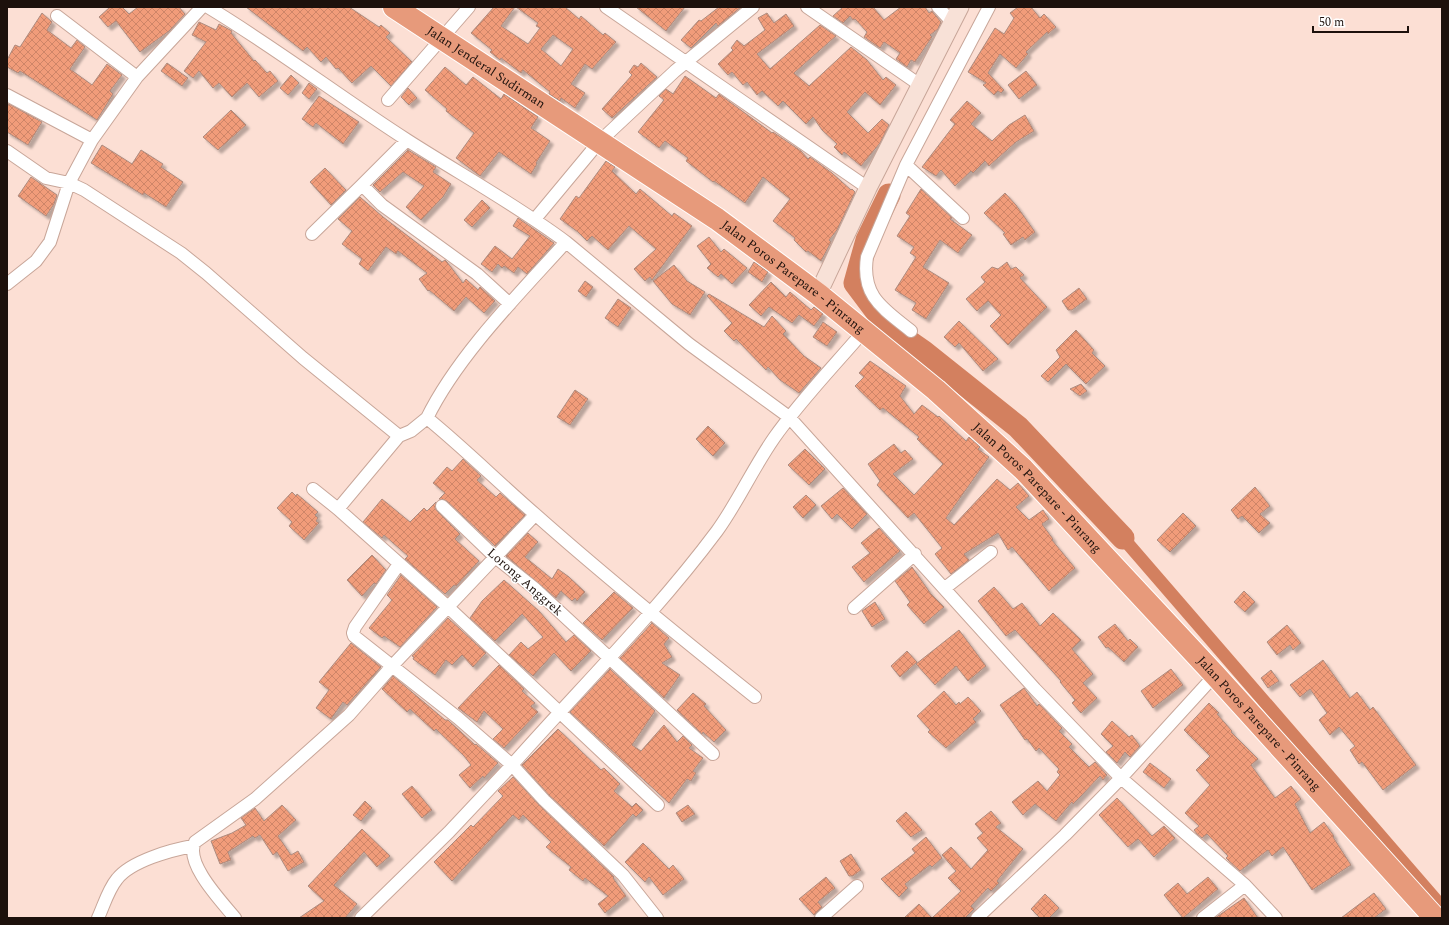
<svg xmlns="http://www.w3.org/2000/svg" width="1449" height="925" viewBox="0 0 1449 925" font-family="Spectral,serif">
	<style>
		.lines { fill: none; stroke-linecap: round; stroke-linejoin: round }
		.canal { stroke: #d3805f; stroke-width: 13 }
		.river { stroke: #d3805f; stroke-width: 23 }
		.building { fill: url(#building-cross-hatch); stroke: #ac8b7f; fill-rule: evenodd; filter: url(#shadow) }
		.street-casing { stroke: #c8a699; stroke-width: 14 }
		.secondary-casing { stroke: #c8a699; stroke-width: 19 }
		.highway-casing { stroke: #fff; stroke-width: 24 }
		.street { stroke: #fff; stroke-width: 12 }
		.secondary { stroke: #f8e1d7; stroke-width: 17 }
		.highway { stroke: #e79a7b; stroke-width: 22 }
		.labels { text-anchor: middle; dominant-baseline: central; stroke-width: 3; stroke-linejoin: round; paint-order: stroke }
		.street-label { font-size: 13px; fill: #1d110c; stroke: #fff }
	</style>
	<defs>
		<pattern id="building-cross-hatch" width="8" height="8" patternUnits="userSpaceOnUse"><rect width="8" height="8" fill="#f19c7a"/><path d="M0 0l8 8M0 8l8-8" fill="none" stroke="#ce8568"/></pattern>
		<filter id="shadow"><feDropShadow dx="3.5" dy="3.5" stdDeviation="1" flood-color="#0004"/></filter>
	</defs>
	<rect width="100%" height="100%" fill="#fcdfd4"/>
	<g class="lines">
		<path class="canal" d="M1123 538 1442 907"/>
		<path class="river" d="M889 195 867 240 855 283 888 327 924 352 1018 427 1123 538"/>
	</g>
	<path class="building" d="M110 7H122L129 14 138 7H179L185 14 169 31 140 52 116 21 108 27 99 17Z
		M246 7H349L379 27 381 25 390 33 386 37 412 62 391 86 371 66 352 83 338 68 336 69 326 57 321 62 307 47 303 51Z
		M494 7H515L501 26 528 44 540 28 536 26 538 23 516 7H565L579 19 581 16 603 35 605 33 616 42 592 69 585 64 571 84 585 93 575 108 561 98 560 101 549 94 550 92 523 70 521 73 501 58 500 60 490 52 492 50 471 33ZM553 35 573 49 561 66 541 49Z
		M636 7H685L666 31Z
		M719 7H741L718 26 716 23 691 48 681 40 699 20 701 21Z
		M843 7H873L884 20 901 7H925L929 13 932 11 941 22 938 29 930 35 932 37 915 62 911 60 907 67 896 59 900 53 884 42 880 48 864 37 867 32 855 19 853 20 850 16 843 23 833 16Z
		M1018 7H1031L1040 18 1044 14 1056 27 1048 34 1047 32 1026 52 1028 54 1016 68 1000 54 988 73 1004 90 1001 93 998 91 994 95 983 85 986 83 968 72 995 28 1004 34 1014 18 1010 13Z
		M42 13 52 22 47 30 71 48 77 40 85 47 70 69 92 85 107 64 122 75 110 91 113 94 97 120 20 71 18 73 7 67V60L15 45 20 47Z
		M767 13 774 23 786 14 794 26 757 54 770 69 820 25 836 36 794 73 809 86 851 47 867 60 883 80 886 77 896 85 880 105 865 92 847 112 868 133 882 119 889 125 880 143 861 166 844 152 842 155 834 147 837 144 822 130 813 117 806 124 783 101 778 106 762 91 757 95 747 82 743 85 732 72 728 75 718 64 733 50 731 48 737 40 744 46 765 30 758 18Z
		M199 22 216 30 219 24 232 31 231 33 254 61 255 60 267 73 270 71 278 81 259 97 247 83 232 97 219 83 213 88 199 71 193 78 184 71 206 42 192 35Z
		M167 63 188 78 182 86 161 71Z
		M641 63 657 77 612 118 602 109 632 75 629 72 634 65 638 67Z
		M445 67 466 85 473 77 501 99 504 94 538 117 531 128 550 141 536 163 537 164 531 174 499 152 480 176 456 158 474 133 446 111 447 109 425 90Z
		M1026 71 1037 85 1019 99 1008 85Z
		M291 75 299 83 288 95 280 88Z
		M685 76 716 98 719 94 772 133 773 132 801 151 808 159 810 157 832 173 851 190 852 189 855 192 837 230 829 240 831 242 821 261 808 251 806 252 794 240 795 238 773 221 790 199 763 177 745 203 714 181 713 182 686 161 688 158 665 141 659 148 638 132 664 100 659 96 666 89 673 94Z
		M309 83 317 89 309 99 302 93Z
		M408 88 417 98 409 105 401 97Z
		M319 96 359 122 343 144 316 123 313 127 302 119Z
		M967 101 981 113 971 124 992 141 1009 125 1025 115 1034 131 1016 142 989 166 985 161 973 173 971 171 955 186 941 170 936 176 922 167 955 124 950 120Z
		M9 104 42 122 28 145 7 132V107Z
		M231 110 246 125 218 150 203 137Z
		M102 145 132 164 141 150 163 164 161 167 183 182 166 207 144 193 143 195 91 163Z
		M408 150 436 167 433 172 451 184 443 197 421 220 406 207 424 186 403 172 380 192 373 185Z
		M606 161 615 167 612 171 636 194 640 189 672 216 674 213 692 226 652 280 650 277 645 281 634 269 656 249 629 226 608 250 592 236 587 241 578 232 560 219 576 196 579 198Z
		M325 168 346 190 331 205 310 182Z
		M31 177 57 195 54 204 46 216 18 196Z
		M921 189 952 218 950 219 972 235 958 253 940 240 923 267 949 283 926 319 912 310 916 303 895 290 916 257 910 253 914 247 897 236 910 216 906 213Z
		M1005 193 1016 205 1035 232 1025 240 1023 237 1011 245 1003 234 1005 233 984 213Z
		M360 197 383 217 442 262 445 260 447 262 463 283 466 279 478 290 480 287 495 301 484 313 466 297 454 311 429 290 428 291 419 279 427 273 398 251 396 254 386 247 368 271 359 264 362 259 342 244 352 231 338 219Z
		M482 200 490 208 472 227 464 220Z
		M518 218 554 243 527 274 518 267 514 273 504 266 502 268 498 264 492 272 481 264 495 246 512 259 530 236 513 226Z
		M709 237 721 252 724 249 747 268 732 284 721 274 718 277 707 268 711 264 697 246Z
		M754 262 768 272 762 282 748 272Z
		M1007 262 1011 269 1016 267 1024 275 1020 278 1047 307 1008 345 990 326 1001 315 988 301 977 311 966 299 985 282 981 277 992 267 998 269Z
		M674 265 687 281 705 292 690 315 672 304 653 281Z
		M585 281 593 287 586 297 578 291Z
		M771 282 786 297 790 292 811 310 814 307 823 314 814 326 799 315 792 323 769 307 761 316 749 305Z
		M1079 288 1087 299 1072 310H1068L1062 301Z
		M709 294 764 327 772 316 786 331 783 334 804 356 821 368 799 393 780 380 768 367 766 370 736 339 734 341 724 331 732 323 707 296Z
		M618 299 631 308 618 327 605 318Z
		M959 321 998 359 983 371 959 343 955 347 944 337Z
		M823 322 837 332 827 346 813 337Z
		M1076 330 1094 350 1092 353 1105 366 1086 384 1066 364 1048 382 1041 376 1060 357 1056 350Z
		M870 361 906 386 900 396 914 414 922 405 938 417 939 416 966 441 969 437 980 447 978 449 989 457 946 518 954 525 997 479 1010 490 1018 483 1029 496 1016 507 1029 520 1043 510 1049 519 1042 524 1053 539 1052 540 1075 568 1049 591 1012 547 1008 550 998 533 964 554 969 560 951 574 935 554 942 548 914 513 908 518 877 485 880 481 868 464 894 444 901 453 905 450 913 459 893 474 914 495 943 464 917 439 919 437 883 408 880 410 855 386 864 377 859 373Z
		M1081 384 1087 391 1080 396 1070 389Z
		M575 390 588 399 570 425 557 417Z
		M708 426 725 443 713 456 696 439Z
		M805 449 825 469 809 485 788 465Z
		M463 459 481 476 477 480 496 497 500 493 525 515 495 546 447 501 439 499 445 493 433 483 447 467 452 471Z
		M1255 487 1270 506 1260 514 1270 523 1259 533 1242 516 1238 519 1231 510Z
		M843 488 867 514 852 529 837 514 832 519 821 506Z
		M292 492 296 496 297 494 318 512 315 515 318 518 316 521 319 523 304 540 289 526 292 522 277 508Z
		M806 495 816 505 803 518 793 507Z
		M382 499 410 522 424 508 427 511 436 502 435 508 437 511 460 534 455 539 479 561 456 586 454 585 445 594 405 559 408 556 384 535 382 538 363 522Z
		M1183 513 1196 526 1170 552 1157 540Z
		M879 528 900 551 864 582 852 567 870 553 861 543Z
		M528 533 538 542 525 557 552 579 558 569 569 577 585 592 577 601 575 598 572 601 561 591 556 598 506 556Z
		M372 555 386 570 376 584 374 583 362 596 347 580Z
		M912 567 931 594 944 607 924 624 907 605 910 602 895 581Z
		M401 575 437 607 400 647 384 636 382 638 369 628 392 600 387 595Z
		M504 580 539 611 566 642 574 635 591 651 571 671 554 653 533 676 509 655 521 642 528 649 543 637 522 614 495 641 470 618 482 601Z
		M994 587 1013 609 1022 603 1040 626 1053 613 1081 640 1072 649 1093 674 1083 683 1097 698 1081 713 1072 703 1075 700 1060 682 1061 681 1015 630 1006 636 978 601Z
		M1244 591 1255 602 1245 612 1234 602Z
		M614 592 633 608 602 640 583 623Z
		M875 602 885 619 872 627 862 611Z
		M448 618 486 653 473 667 462 655 452 665 446 660 435 675 413 659 414 657 412 656Z
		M652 623 669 638 664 644 672 657 662 663 680 675 664 698 620 658Z
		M1115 624 1128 641 1130 639 1138 647 1124 662 1108 647 1106 648 1098 637Z
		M1287 625 1301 643 1293 650 1290 645 1277 655 1267 642Z
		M959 630 986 666 968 681 956 666 935 685 916 664Z
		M351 643 381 667 347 705 343 702 331 719 316 708 329 690 319 682Z
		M907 651 917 662 900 677 891 666Z
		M1323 660 1350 698 1357 692 1370 710 1373 707 1416 765 1383 790 1362 762 1359 764 1350 750 1355 746 1339 727 1330 735 1319 720 1327 713 1310 689 1300 697 1290 685Z
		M499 665 524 689 522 691 535 703 531 706 538 712 504 748 493 739 503 729 484 711 477 722 458 708Z
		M610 669 655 711 632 745 641 751 664 725 677 742 683 736 692 745 689 748 703 758 693 771 696 773 691 781 687 779 669 803 570 712Z
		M1171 669 1183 685 1153 708 1141 691Z
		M1271 670 1279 681 1268 688 1261 678Z
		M393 676 445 720H448L475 745 476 744 498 763 484 778 483 776 470 788 459 775 471 765 464 756 436 729 434 731 410 709 407 712 382 689Z
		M1024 688 1037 706 1039 704 1062 728 1059 731 1072 744 1069 747 1089 767 1095 762 1107 775 1103 780 1100 776 1082 795 1073 804 1072 802 1056 821 1035 804 1023 815 1012 802 1038 781 1047 791 1060 775 1057 772 1059 769 1039 748 1036 751 1027 739 1025 740 1000 705Z
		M944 691 956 705 959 702 960 704 968 697 981 711 973 719 976 722 946 748 928 732 930 730 917 716Z
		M693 693 706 704 704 706 726 730 714 742 703 732 702 734 677 710Z
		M1209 703 1219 713 1217 714 1232 731 1231 732 1258 759 1251 765 1275 798 1291 786 1301 799 1295 804 1310 833 1324 822 1334 836 1333 837 1351 865 1312 890 1283 847 1272 856 1268 850 1240 871 1228 860 1226 858 1228 856 1207 834 1202 838 1197 834 1194 830 1199 826 1185 813 1210 785 1196 770 1210 756 1184 730Z
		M1112 721 1129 737 1132 735 1140 746 1130 757 1125 752 1117 763 1106 752 1113 746 1101 734Z
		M558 729 601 770 604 768 620 784 614 791 632 807 636 803 643 810 636 817 633 814 604 846 549 795 522 765Z
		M1150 763 1171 779 1164 788 1143 772Z
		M513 777 539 805 614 877 613 878 626 896 605 913 598 904 608 896 585 878 583 881 569 870 571 867 546 847 551 842 523 815 519 820 513 815 452 881 434 862 471 825 473 827 503 796 498 791Z
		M412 786 432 810 422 818 402 794Z
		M1117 798 1152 836 1164 826 1175 838 1154 857 1138 839 1128 847 1099 815Z
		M365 801 372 808 361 821 353 815Z
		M282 805 296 820 278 836 291 855 298 851 304 862 288 871 277 852 273 855 260 835 255 838 253 836 228 852 231 860 220 864 211 841 232 833 246 825 241 818 255 808 264 821Z
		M688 805 695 814 682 822 676 813Z
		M991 811 1001 823 996 827 1023 849 997 881 999 883 991 891 988 888 971 906 974 909 965 918H932L961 891 948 878 956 871 942 855 951 847 971 869 988 850 977 838 983 833 975 824Z
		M906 812 922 830 911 837 896 821Z
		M362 829 390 856 377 867 364 852 334 885 357 904 345 918H299L324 901 308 886Z
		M926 837 942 858 932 867 930 865 905 884 908 888 899 897 881 879 915 853 912 849Z
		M643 843 669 869 673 865 684 879 663 895 649 877 645 882 625 862Z
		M851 854 861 870 853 876H849L840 861Z
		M826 877 835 888 818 902 822 907 814 915 799 899Z
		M1208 877 1218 889 1183 918 1164 895 1178 883 1187 894Z
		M1374 893 1386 909 1374 918H1341Z
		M1045 894 1059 908 1049 918H1040L1031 909Z
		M1244 898 1258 918H1215Z
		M919 904 932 918H904Z"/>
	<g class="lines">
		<defs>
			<path id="street" d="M208 7C276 48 340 97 407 140 460 174 515 204 566 242
				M606 7 868 188
				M807 7 920 85
				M938 7 952 22
				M57 16 137 77
				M7 95 92 140
				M388 100 469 7
				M407 140 362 185 382 205 477 274 510 304
				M7 151 46 178 69 183 84 190 181 253 206 273 303 358 399 436 338 509
				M906 165 963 218
				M535 219 599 142 675 71 753 7
				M312 234 362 185
				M7 284 36 261 50 242 69 183 92 140 137 77 202 7
				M911 331C884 309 861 297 867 257L906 165 989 7
				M399 436 411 431 427 418
				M313 489 338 509 448 607 658 805
				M442 506 494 556 534 588 713 754
				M945 588 991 552
				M854 608 915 554
				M755 697C681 638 607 578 536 515 499 483 465 449 427 418 458 355 519 294 566 242L689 344 789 417 1035 689 1121 778 1245 885 1276 918
				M98 918C104 905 108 890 117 879 131 861 171 850 193 846
				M235 918C222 902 184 863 195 842L255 799 349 715 393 665 535 515
				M361 918 449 832 512 765 458 718 354 636 353 633 355 627 399 564
				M657 918 623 875 544 800 512 765C581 687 655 614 717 531 738 502 753 468 774 438 800 401 833 367 863 332
				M821 918 857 886
				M977 918 1065 835 1121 778 1215 675
				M1203 918 1245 885"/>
			<path id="secondary" d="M818 294 868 188 960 7"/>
			<g id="highway">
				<path id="s1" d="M394 7 717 219 818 294 936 390 1023 469 1215 675 1435 918"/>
			</g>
		</defs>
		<use href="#street" class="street-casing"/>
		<use href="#secondary" class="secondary-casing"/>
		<use href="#highway" class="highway-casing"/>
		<use href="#street" class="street"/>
		<use href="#secondary" class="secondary"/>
		<use href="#highway" class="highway"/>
	</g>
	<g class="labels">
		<g class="street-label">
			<text stroke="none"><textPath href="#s1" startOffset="110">Jalan Jenderal Sudirman</textPath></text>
			<text stroke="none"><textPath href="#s1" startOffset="482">Jalan Poros Parepare - Pinrang</textPath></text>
			<text stroke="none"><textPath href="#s1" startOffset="805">Jalan Poros Parepare - Pinrang</textPath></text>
			<text transform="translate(525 582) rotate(41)">Lorong Anggrek</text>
			<text stroke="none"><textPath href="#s1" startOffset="1129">Jalan Poros Parepare - Pinrang</textPath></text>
		</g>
	</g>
	<rect width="1449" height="925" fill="none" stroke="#1d110c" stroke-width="16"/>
	<path d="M1313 26v6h95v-6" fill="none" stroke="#1d110c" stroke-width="2"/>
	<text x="1319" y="26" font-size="12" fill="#1d110c" stroke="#ffffff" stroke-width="3" paint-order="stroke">50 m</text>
</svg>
